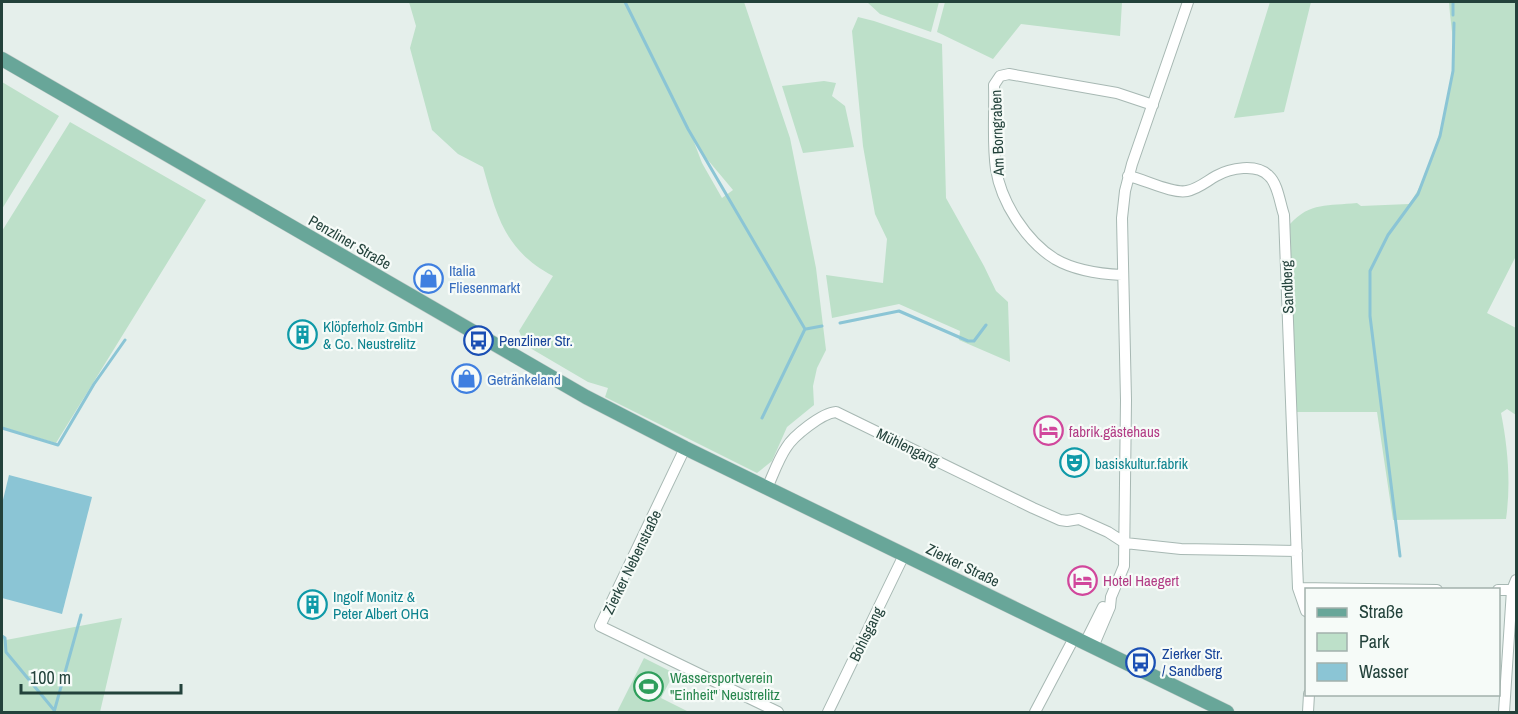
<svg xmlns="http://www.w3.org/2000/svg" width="1518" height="714" viewBox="0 0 1518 714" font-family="'Archivo Narrow',sans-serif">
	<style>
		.green { fill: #bde0c9; fill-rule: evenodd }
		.water { fill: #8bc5d5 }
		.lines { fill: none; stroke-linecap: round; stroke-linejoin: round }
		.stream { stroke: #8bc5d5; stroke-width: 3 }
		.minor-casing { stroke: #a7b8b3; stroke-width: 12 }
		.major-casing { stroke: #c1cac8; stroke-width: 15 }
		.minor { stroke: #fff; stroke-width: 10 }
		.major { stroke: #68a699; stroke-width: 14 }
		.labels { text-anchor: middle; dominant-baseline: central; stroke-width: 4.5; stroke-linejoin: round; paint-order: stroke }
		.street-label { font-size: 15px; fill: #23423b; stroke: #f6fbf8 }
		.shop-label { font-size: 15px; fill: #366cbe; stroke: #f6fbf8; text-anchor: start }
		.culture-label { font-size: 15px; fill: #0d838f; stroke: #f6fbf8; text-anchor: start }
		.transit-label { font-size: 15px; fill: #164399; stroke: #f6fbf8; text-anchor: start }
		.hotel-label { font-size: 15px; fill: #b23c85; stroke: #f6fbf8; text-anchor: start }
		.leisure-label { font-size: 15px; fill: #27864d; stroke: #f6fbf8; text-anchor: start }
	</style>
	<rect width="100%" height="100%" fill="#e5efeb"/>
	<path class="green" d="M409 2H744L790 138 816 268 826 350 817 368 813 386 814 405 787 427 772 461 757 473 605 397 608 388 588 382 525 345 519 331 553 276C504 250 497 216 483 167L458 154 432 130 410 48 416 26ZM691 134 702 153 733 190 722 198 702 163Z
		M867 2H939L931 32 880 14Z
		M945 2H1122L1120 36 1021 24 993 59 937 32Z
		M1270 2H1311L1284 112 1234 118Z
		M1449 2H1516V256L1487 313 1516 328V415L1507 409 1501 413C1508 448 1511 484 1506 519L1393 520 1377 412H1295L1290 224C1310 202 1328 206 1357 203L1361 206 1409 204C1432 176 1452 94 1453 57 1454 38 1450 20 1449 2Z
		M858 17 874 21 942 44 946 198 984 266 996 291 1008 302 1010 362 959 340 960 331 899 304 832 318 826 275 883 283 887 239 875 214 863 146 852 31Z
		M824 81 836 83 832 96 845 106 854 147 803 153 782 86Z
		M2 82 59 116 2 209Z
		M70 122 206 200 56 443 2 427V231Z
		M122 618 100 712H2V637L6 640Z
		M644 658 674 673 661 698 689 712H617Z"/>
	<path class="water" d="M9 475 92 497 62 614 2 598V504Z"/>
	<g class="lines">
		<path class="stream" d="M625 2 688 129 805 329 762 418
			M1453 2V15
			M840 323 899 311 968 341H974L986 325
			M806 329 822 326
			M2 428 58 445 94 384 125 340
			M1400 556 1370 316V271L1388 235 1418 194 1440 136 1453 71 1454 23
			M2 636 5 638 6 652 54 710
			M54 712 81 615"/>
		<defs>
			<path id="minor" d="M1128 176C1144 179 1172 194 1187 191 1198 189 1207 181 1216 176 1230 168 1257 163 1269 176 1278 184 1280 204 1284 215L1298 588 1306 611
				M1122 275C1100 274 1074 270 1055 259 1026 241 1001 202 996 169 992 142 995 112 994 85L1000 76 1009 74 1117 93 1153 105
				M685 448 600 626 778 712
				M767 488C773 475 778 460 786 448 793 436 822 413 836 412L1033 508 1060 520 1067 521 1079 519 1108 532 1125 543 1181 549 1297 551
				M1298 588 1437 590
				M1498 590H1512
				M1085 643 1103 607
				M1093 647 1110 607 1111 597 1124 566 1126 400 1122 218 1125 191 1132 164 1188 2
				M828 712 904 555
				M1035 712 1074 638
				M1308 712 1309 694
				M1504 712 1512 590 1516 580"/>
			<path id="major" d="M2 59 586 397 685 448 1227 712"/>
		</defs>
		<use href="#minor" class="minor-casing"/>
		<use href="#major" class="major-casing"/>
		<use href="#minor" class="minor"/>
		<use href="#major" class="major"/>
	</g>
	<defs>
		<symbol id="shop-ring" viewBox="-11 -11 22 22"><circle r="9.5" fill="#f6fbf8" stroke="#3f7fe0" stroke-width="1.5"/><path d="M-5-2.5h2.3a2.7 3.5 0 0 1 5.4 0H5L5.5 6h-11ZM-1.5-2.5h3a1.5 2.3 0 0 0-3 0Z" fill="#3f7fe0"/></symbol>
		<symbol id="building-ring" viewBox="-11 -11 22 22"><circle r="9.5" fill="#f6fbf8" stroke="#0f9aa8" stroke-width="1.5"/><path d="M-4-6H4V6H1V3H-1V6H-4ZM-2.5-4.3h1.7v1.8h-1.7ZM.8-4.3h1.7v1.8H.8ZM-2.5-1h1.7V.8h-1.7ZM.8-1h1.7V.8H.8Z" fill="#0f9aa8"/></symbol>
		<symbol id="bus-ring" viewBox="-11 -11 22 22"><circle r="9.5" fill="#f6fbf8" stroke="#1a4fb4" stroke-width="1.5"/><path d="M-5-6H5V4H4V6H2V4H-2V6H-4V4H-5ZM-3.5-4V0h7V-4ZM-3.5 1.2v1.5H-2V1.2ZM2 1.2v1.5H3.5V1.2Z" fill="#1a4fb4"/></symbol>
		<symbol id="hotel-ring" viewBox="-11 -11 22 22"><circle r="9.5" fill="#f6fbf8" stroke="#d1479c" stroke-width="1.5"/><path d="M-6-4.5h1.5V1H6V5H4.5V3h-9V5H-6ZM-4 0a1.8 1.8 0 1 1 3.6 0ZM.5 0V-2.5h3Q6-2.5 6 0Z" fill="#d1479c"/></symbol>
		<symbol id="theatre-ring" viewBox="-11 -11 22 22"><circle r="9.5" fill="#f6fbf8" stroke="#0f9aa8" stroke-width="1.5"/><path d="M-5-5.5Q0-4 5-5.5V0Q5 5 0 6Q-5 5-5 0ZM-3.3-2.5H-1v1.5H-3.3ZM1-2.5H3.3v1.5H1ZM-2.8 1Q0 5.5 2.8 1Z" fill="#0f9aa8"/></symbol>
		<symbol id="stadium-ring" viewBox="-11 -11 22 22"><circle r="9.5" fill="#f6fbf8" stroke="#2e9e5b" stroke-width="1.5"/><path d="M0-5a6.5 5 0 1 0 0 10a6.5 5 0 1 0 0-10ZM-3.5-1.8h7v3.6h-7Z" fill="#2e9e5b"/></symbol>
	</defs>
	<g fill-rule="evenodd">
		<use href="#shop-ring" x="412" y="262" width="33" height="33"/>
		<use href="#building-ring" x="286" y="318" width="33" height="33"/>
		<use href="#bus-ring" x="462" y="324" width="33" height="33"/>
		<use href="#shop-ring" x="450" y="362" width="33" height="33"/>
		<use href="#hotel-ring" x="1032" y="414" width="33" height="33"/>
		<use href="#theatre-ring" x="1058" y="446" width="33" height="33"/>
		<use href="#hotel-ring" x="1066" y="564" width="33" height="33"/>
		<use href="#building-ring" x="296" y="588" width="33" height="33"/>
		<use href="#bus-ring" x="1124" y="646" width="33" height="33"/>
		<use href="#stadium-ring" x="632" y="670" width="33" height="33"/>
	</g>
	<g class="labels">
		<g class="street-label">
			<text transform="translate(997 133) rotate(-92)">Am Borngraben</text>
			<text transform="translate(350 242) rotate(30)">Penzliner Straße</text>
			<text transform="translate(1287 287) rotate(-92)">Sandberg</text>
			<text transform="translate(908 447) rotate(26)">Mühlengang</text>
			<text transform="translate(632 562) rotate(-64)">Zierker Nebenstraße</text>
			<text transform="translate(963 565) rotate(26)">Zierker Straße</text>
			<text transform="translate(866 634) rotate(-64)">Bohlsgang</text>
		</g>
		<g class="shop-label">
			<text x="449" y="270">Italia<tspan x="449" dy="17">Fliesenmarkt</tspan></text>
			<text x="487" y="379">Getränkeland</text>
		</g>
		<g class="culture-label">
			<text x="323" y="326">Klöpferholz GmbH<tspan x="323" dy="17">&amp; Co. Neustrelitz</tspan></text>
			<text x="1095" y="463">basiskultur.fabrik</text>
			<text x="333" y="596">Ingolf Monitz &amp;<tspan x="333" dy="17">Peter Albert OHG</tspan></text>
		</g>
		<g class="transit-label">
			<text x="499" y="340">Penzliner Str.</text>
			<text x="1162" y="653">Zierker Str.<tspan x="1162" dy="17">/ Sandberg</tspan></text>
		</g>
		<g class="hotel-label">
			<text x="1069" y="431">fabrik.gästehaus</text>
			<text x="1103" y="580">Hotel Haegert</text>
		</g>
		<g class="leisure-label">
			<text x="670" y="677">Wassersportverein<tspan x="670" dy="17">"Einheit" Neustrelitz</tspan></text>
		</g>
	</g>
	<rect width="1518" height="714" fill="none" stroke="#23423b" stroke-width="6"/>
	<rect x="1305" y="588" width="195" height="108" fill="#f6fbf8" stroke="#a2b1ac" stroke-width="1.5"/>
	<rect x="1317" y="608" width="30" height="9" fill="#68a699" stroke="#a2b1ac" stroke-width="1.5"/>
	<text x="1359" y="618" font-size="18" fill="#23423b">Straße</text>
	<rect x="1317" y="633" width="30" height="18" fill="#bde0c9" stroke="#a2b1ac" stroke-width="1.5"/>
	<text x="1359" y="648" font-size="18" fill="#23423b">Park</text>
	<rect x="1317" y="663" width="30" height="18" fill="#8bc5d5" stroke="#a2b1ac" stroke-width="1.5"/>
	<text x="1359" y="678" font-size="18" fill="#23423b">Wasser</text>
	<path d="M21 684v9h160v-9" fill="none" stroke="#23423b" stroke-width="3"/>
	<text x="30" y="684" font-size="18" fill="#23423b" stroke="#f6fbf8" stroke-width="4.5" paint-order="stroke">100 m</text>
</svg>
